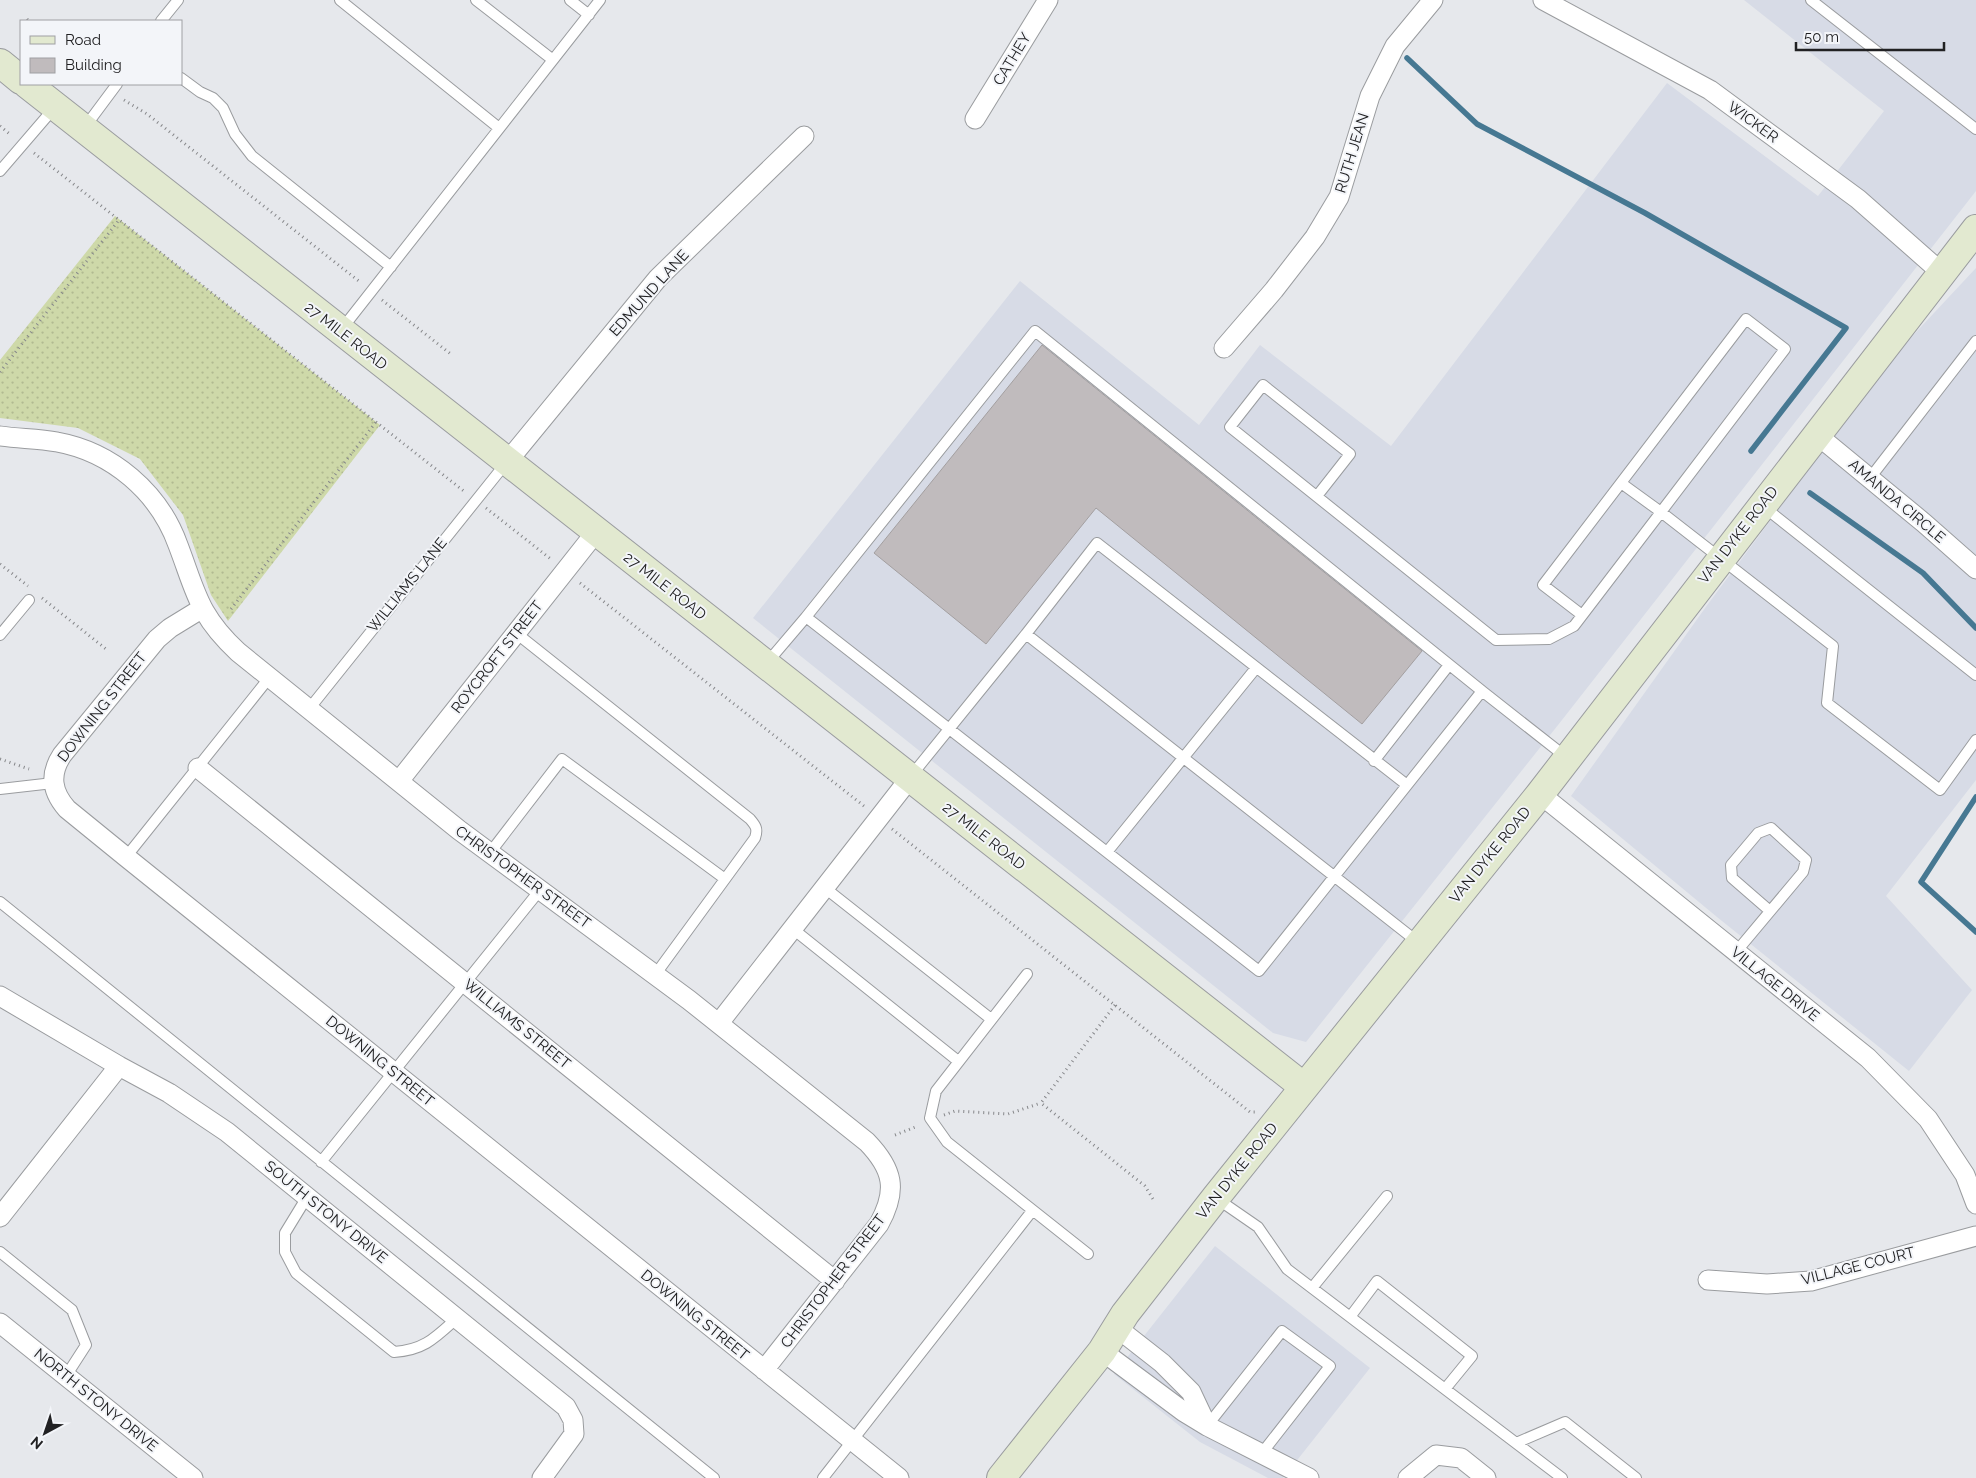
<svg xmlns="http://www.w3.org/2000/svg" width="1976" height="1478" viewBox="0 0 1976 1478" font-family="Raleway,sans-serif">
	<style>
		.built { fill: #d7dbe6 }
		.grass { fill: url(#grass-dots) }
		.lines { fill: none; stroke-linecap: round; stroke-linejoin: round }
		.stream { stroke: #467892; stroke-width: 5.5 }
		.building { fill: #c0bbbd; stroke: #a39fa0 }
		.lane-casing { stroke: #9a9c9f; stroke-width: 12 }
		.street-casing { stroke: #9a9c9f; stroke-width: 21 }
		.secondary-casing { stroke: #9a9c9f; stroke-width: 30 }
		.path { stroke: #86878a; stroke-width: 3; stroke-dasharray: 1 4; stroke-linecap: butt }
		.lane { stroke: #fff; stroke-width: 10 }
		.street { stroke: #fff; stroke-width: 19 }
		.secondary { stroke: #e2e9d0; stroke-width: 28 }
		.labels { text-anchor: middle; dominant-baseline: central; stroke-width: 4; stroke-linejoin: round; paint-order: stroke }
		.street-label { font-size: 15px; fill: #212123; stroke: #f3f5f9 }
	</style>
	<defs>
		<pattern id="grass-dots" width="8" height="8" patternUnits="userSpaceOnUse" patternTransform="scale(1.25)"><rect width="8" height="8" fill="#ced9a9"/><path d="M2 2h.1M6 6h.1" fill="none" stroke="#b1ba91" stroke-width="1.8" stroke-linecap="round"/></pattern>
	</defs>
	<rect width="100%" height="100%" fill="#e6e8ec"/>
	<path class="built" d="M1744 0H1976V191L1562 720 1306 1042 1273 1033 753 618 1020 281 1199 425 1260 345 1391 446 1667 83 1818 196 1884 111Z
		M1976 268V780L1886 896 1972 990 1909 1071 1717 917 1571 796 1708 604 1891 359Z
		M1215 1246 1370 1368 1283 1478H1268L1200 1442 1114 1374Z"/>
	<path class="grass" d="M115 216 380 425 228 621 211 595 183 515 140 459 78 428 0 418V360Z"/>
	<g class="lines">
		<path class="stream" d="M1407 58 1477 124 1645 213 1846 328 1751 451
			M1810 493 1923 573 1976 628
			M1976 797 1921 882 1976 932"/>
	</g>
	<path class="building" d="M1042 345 1422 651 1362 724 1096 508 986 644 874 553Z"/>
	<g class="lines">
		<defs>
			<path id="lane" d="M340 0 499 128
				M476 0 553 60
				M570 0 589 15
				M1811 0 1976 129
				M161 21 178 0
				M181 78 200 92 213 98 223 108 235 134 252 156 391 267
				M85 127 117 84
				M0 171 55 107
				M341 330 600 0
				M1035 331 1482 691 1259 971 806 617Z
				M1870 478 1976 341
				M1317 496 1350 454 1263 385 1230 427 1496 640 1549 639 1574 626 1661 512 1833 646 1827 703 1940 790 1976 740
				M1764 507 1976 675
				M1582 615 1543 585 1746 319 1785 349 1661 512 1621 483
				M516 633 750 819C756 826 758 829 755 838L655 975
				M1026 634 1097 543 1407 785
				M0 635 29 600
				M766 664 806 617
				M1482 691 1566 757
				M309 709 506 463
				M1374 761 1449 665
				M911 776 1026 634 1419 943
				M0 789 53 783
				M1107 852 1256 668
				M489 854 562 759 725 879
				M126 857 269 678
				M825 888 991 1019
				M0 902 714 1478
				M793 929 958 1061
				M1736 952 1803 872 1806 860 1771 828 1758 833 1731 865 1732 878 1770 911
				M1027 974 936 1091 930 1118 947 1142 1088 1254
				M321 1162 540 890
				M307 1197 285 1233V1252L296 1273 394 1352C424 1350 435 1338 457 1318
				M1216 1198 1258 1227 1287 1269 1562 1478
				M0 1252 72 1310 86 1345 66 1376
				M1312 1288 1387 1196
				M1350 1317 1377 1281 1472 1356 1445 1389
				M1207 1426 1282 1331 1330 1366 1262 1453
				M1516 1443 1565 1422 1636 1478
				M823 1478 1032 1211"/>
			<path id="street" d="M1543 0 1710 90 1858 199 1942 273
				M975 119 1048 0
				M1224 348 1274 290 1315 237 1339 197 1370 96 1395 46 1433 0
				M1816 434 1924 523 1976 569
				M0 436C19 439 38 438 57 442 112 452 159 492 178 545 196 592 198 615 238 652L459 830 689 1000 867 1142C893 1169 898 1190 879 1224L764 1370
				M507 462 658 278 804 136
				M201 609 170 628 157 639 62 755C49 775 52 792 67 809L126 857 899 1478
				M198 768 835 1281
				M399 781 596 532
				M1540 794 1868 1058 1928 1119 1965 1175 1976 1204
				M0 996 119 1066 169 1093 227 1132 566 1407 573 1420 574 1434 542 1478
				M719 1023 910 778
				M0 1217 119 1066
				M1708 1280 1767 1284 1811 1281 1976 1236
				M0 1323 193 1478
				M1102 1351 1184 1412 1207 1426 1191 1392 1162 1363 1116 1327
				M1207 1426 1309 1478
				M1408 1478 1436 1455 1461 1458 1486 1478"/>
			<path id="secondary" d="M0 63 21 80
				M27 84 1304 1087
				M1001 1478 1102 1351 1125 1314 1216 1197 1540 794 1976 229"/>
		</defs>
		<use href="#lane" class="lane-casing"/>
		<use href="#street" class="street-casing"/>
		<use href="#secondary" class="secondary-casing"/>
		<path class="path" d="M27 19 29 21
			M124 100 147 114 360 282
			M0 126 11 135
			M34 153 465 492
			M382 300 452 355
			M0 372 119 220
			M486 508 552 560
			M0 564 28 586
			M580 583 864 806
			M42 598 106 649
			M231 609 376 422
			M0 759 29 769
			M892 829 1250 1112H1255
			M1115 1005 1041 1103 1145 1186 1153 1199
			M944 1115 955 1111 1008 1114 1041 1103
			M895 1135 918 1126"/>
		<use href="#lane" class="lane"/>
		<use href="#street" class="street"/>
		<use href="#secondary" class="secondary"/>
	</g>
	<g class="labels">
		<g class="street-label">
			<text transform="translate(1012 59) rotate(-59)">CATHEY</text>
			<text transform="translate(1753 122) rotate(36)">WICKER</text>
			<text transform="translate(1352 153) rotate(-73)">RUTH JEAN</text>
			<text transform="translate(649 293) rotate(-48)">EDMUND LANE</text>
			<text transform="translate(346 336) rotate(38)">27 MILE ROAD</text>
			<text transform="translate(1897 501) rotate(40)">AMANDA CIRCLE</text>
			<text transform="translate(1738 535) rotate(-52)">VAN DYKE ROAD</text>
			<text transform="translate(407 585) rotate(-51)">WILLIAMS LANE</text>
			<text transform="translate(665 586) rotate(38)">27 MILE ROAD</text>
			<text transform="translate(497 657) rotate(-52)">ROYCROFT STREET</text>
			<text transform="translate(102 707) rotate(-52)">DOWNING STREET</text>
			<text transform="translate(984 836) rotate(38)">27 MILE ROAD</text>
			<text transform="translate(1490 855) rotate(-51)">VAN DYKE ROAD</text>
			<text transform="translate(523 877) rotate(36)">CHRISTOPHER STREET</text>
			<text transform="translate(1775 984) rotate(39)">VILLAGE DRIVE</text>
			<text transform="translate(517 1024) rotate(39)">WILLIAMS STREET</text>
			<text transform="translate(380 1061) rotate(39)">DOWNING STREET</text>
			<text transform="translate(1237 1171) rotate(-51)">VAN DYKE ROAD</text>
			<text transform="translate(326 1212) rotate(39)">SOUTH STONY DRIVE</text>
			<text transform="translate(1858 1266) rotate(-14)">VILLAGE COURT</text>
			<text transform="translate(833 1281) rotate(-53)">CHRISTOPHER STREET</text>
			<text transform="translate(695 1315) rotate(39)">DOWNING STREET</text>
			<text transform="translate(96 1400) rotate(39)">NORTH STONY DRIVE</text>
		</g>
	</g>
	<rect x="20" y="20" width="162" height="65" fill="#f3f5f9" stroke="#9fa0a3"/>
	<rect x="30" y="36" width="25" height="8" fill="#e2e9d0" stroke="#9fa0a3"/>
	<text x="65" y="45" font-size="15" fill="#212123">Road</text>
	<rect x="30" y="58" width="25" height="15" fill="#c0bbbd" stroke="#9fa0a3"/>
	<text x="65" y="70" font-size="15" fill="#212123">Building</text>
	<g transform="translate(45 1433) rotate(220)" stroke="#f3f5f9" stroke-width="4" paint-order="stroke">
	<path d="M0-4L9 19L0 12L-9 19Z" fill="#212123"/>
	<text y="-8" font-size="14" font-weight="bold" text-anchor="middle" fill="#212123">N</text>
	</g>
	<path d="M1796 42v8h148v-8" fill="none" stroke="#212123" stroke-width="2.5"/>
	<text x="1804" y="42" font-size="15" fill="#212123" stroke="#f3f5f9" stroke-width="4" paint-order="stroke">50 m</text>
</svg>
